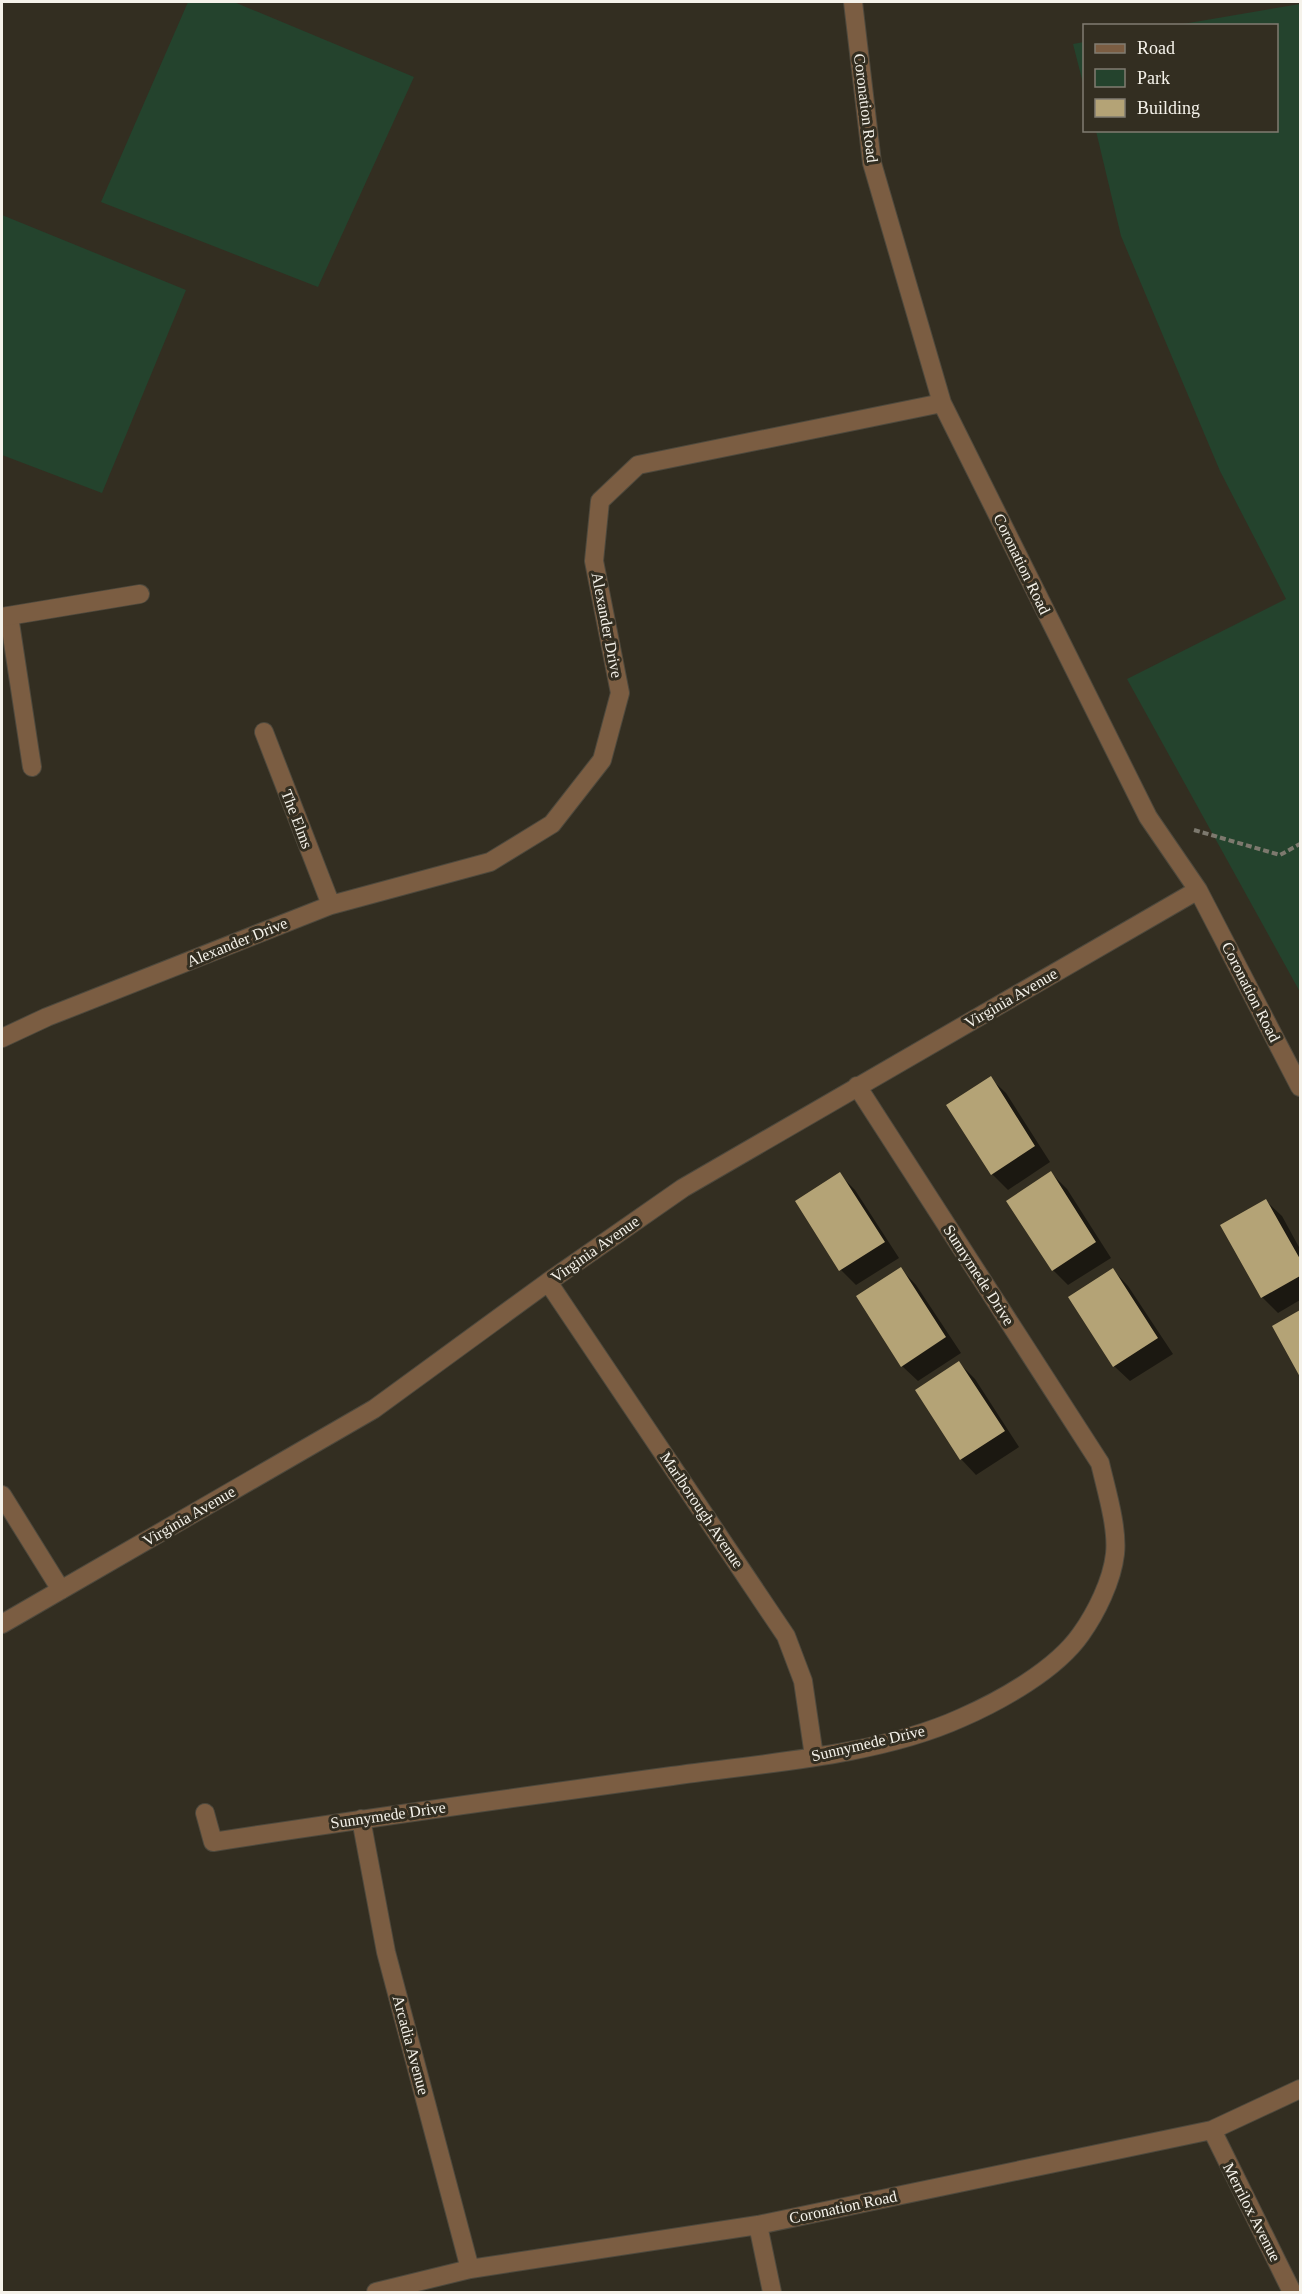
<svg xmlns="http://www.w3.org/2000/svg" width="1302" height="2294" viewBox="0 0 1302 2294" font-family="'Times New Roman',serif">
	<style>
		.green { fill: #24432d }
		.shadow { fill: #0007 }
		.building { fill: #b4a376 }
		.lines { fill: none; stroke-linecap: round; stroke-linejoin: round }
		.lane-casing { stroke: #4e493d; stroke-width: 20 }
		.street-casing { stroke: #4e493d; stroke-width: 20 }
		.path { stroke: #7d796e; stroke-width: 4; stroke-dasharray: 6 3; stroke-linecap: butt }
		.lane { stroke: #7b5d42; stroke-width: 18 }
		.street { stroke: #7b5d42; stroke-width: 18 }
		.labels { text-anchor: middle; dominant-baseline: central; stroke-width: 6; stroke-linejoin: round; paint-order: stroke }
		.street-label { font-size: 16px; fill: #f5f2ea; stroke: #332e21 }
	</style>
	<rect width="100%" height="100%" fill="#332e21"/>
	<path class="green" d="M188 2H234L414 77 318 287 101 202Z
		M1300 4V992L1127 679 1286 599 1220 471 1121 236 1096 131 1276 130V26L1177 25Z
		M1084 42V87L1073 44Z
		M2 215 186 290 102 493 2 455Z"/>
	<path class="shadow" d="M990 1078 1006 1093 1050 1162 1008 1190 992 1174Z
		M1051 1173 1067 1189 1111 1258 1068 1285 1053 1270Z
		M839 1174 855 1190 899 1258 856 1285 841 1270Z
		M1266 1201 1282 1216 1300 1249V1300L1278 1313 1262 1297Z
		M901 1269 916 1285 961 1353 918 1381 902 1366Z
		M1113 1270 1128 1286 1173 1354 1130 1381 1114 1366Z
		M1300 1312V1374L1274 1327Z
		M959 1363 975 1379 1019 1447 976 1475 961 1459Z"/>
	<path class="building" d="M991 1076 1035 1146 991 1175 946 1105Z
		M1051 1171 1096 1242 1052 1271 1006 1201Z
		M840 1172 885 1242 839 1271 795 1201Z
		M1266 1199 1300 1259V1276L1261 1298 1220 1225Z
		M901 1267 946 1337 901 1367 856 1296Z
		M1113 1268 1158 1338 1113 1367 1068 1297Z
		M1300 1310V1377L1272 1326Z
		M959 1361 1005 1431 960 1460 915 1390Z"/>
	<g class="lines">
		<defs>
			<path id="lane" d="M9 616 32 767"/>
			<path id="street" d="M853 2 872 163 942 403 1148 817 1198 890 1300 1087
				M2 617 140 594
				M264 732 331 905
				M2 1038 47 1017 331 905 490 862 552 824 602 760 620 693 594 561 600 501 638 465 942 403
				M548 1282 786 1636 803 1681 814 1756
				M2 1495 61 1590
				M2 1624 374 1409 548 1282 683 1188 1198 890
				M205 1813 213 1842C366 1818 519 1797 672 1776 764 1763 877 1756 961 1718 1000 1701 1056 1670 1081 1634 1096 1613 1112 1581 1115 1554 1118 1528 1106 1489 1100 1463L857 1086
				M361 1819 386 1952 470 2269
				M1212 2130 1292 2292
				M758 2225 772 2292
				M376 2292 470 2269 758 2225 1212 2130 1300 2089"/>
		</defs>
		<use href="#lane" class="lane-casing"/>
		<use href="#street" class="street-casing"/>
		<path class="path" d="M1194 830 1280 855 1300 844"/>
		<use href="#lane" class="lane"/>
		<use href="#street" class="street"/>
	</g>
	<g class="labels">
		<g class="street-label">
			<text transform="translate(866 108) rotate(83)">Coronation Road</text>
			<text transform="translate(1022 564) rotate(64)">Coronation Road</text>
			<text transform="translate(607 625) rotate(79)">Alexander Drive</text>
			<text transform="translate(297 819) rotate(69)">The Elms</text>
			<text transform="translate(237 942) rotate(-22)">Alexander Drive</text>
			<text transform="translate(1251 992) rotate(63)">Coronation Road</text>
			<text transform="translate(1011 998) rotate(-30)">Virginia Avenue</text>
			<text transform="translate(595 1249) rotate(-35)">Virginia Avenue</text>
			<text transform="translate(979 1275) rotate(57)">Sunnymede Drive</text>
			<text transform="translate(702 1510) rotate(56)">Marlborough Avenue</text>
			<text transform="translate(189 1516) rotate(-30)">Virginia Avenue</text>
			<text transform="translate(868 1743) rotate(-13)">Sunnymede Drive</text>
			<text transform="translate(388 1815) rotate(-8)">Sunnymede Drive</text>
			<text transform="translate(411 2045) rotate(75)">Arcadia Avenue</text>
			<text transform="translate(843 2207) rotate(-12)">Coronation Road</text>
			<text transform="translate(1252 2212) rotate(63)">Merrilox Avenue</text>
		</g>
	</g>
	<rect width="1302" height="2294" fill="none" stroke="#f5f2ea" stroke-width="6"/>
	<rect x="1083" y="24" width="195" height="108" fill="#332e21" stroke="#817c71" stroke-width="1.5"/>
	<rect x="1095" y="44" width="30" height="9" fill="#7b5d42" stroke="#817c71" stroke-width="1.5"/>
	<text x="1137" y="54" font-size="18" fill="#f5f2ea">Road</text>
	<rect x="1095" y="69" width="30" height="18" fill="#24432d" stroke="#817c71" stroke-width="1.5"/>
	<text x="1137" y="84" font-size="18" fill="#f5f2ea">Park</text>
	<rect x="1095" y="99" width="30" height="18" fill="#b4a376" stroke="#817c71" stroke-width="1.5"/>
	<text x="1137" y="114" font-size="18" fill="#f5f2ea">Building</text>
</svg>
